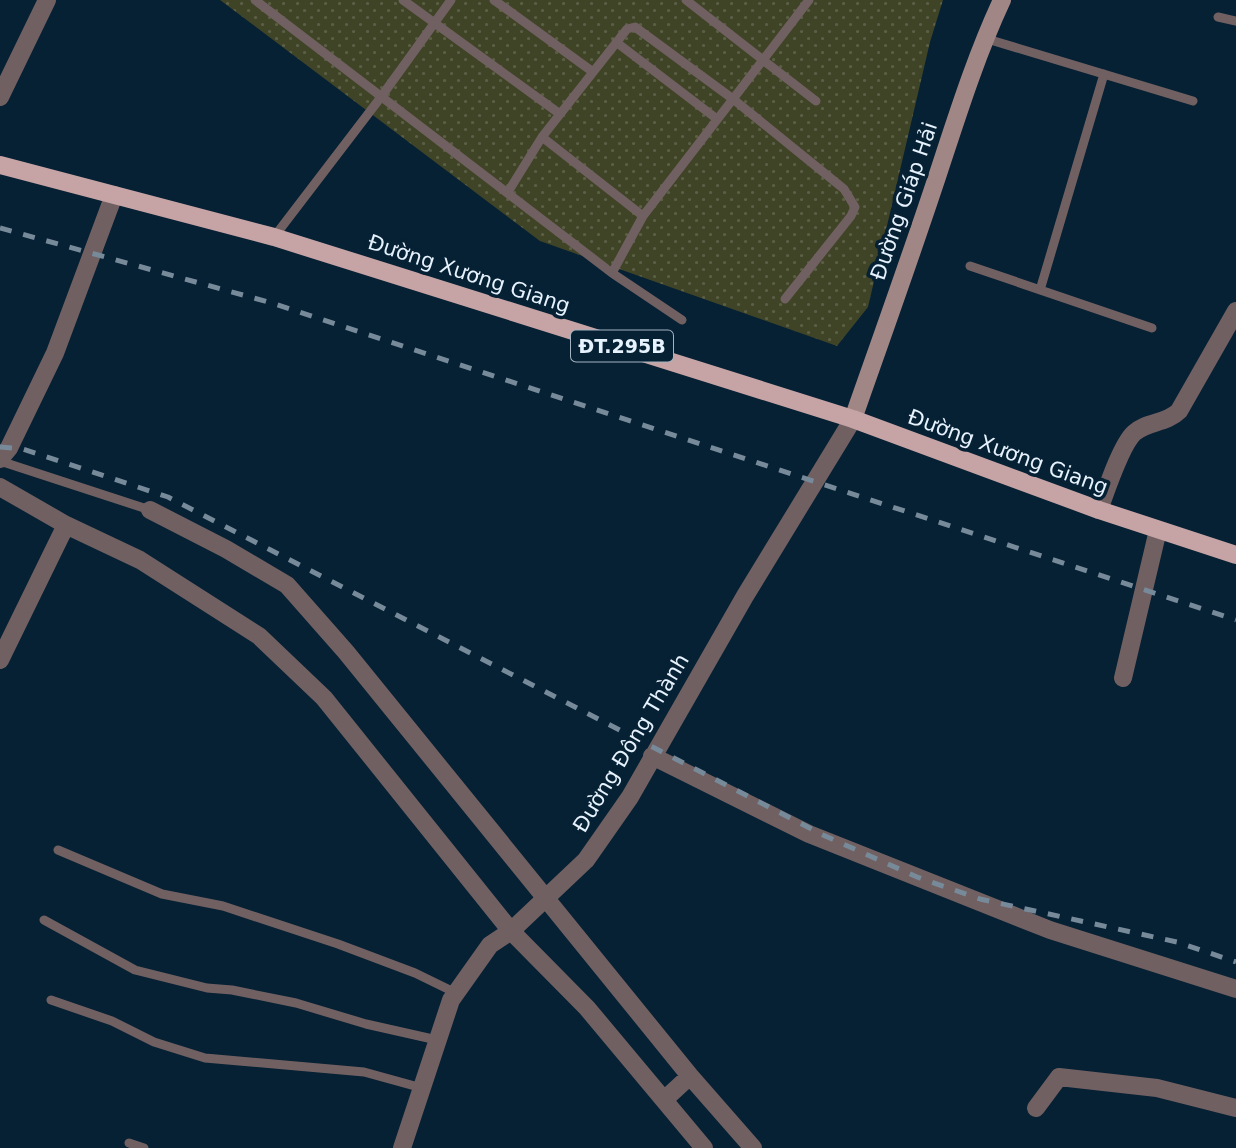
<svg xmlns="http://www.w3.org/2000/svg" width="1236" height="1148" viewBox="0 0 1236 1148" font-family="'DejaVu Sans',sans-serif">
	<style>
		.park { fill: url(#park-dots) }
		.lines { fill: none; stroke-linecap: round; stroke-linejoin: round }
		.lane { stroke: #716061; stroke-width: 9 }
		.street { stroke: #716061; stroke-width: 18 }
		.secondary { stroke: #a18686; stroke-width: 18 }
		.primary { stroke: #c6a3a4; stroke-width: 18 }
		.rail { stroke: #778a9a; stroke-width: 5; stroke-dasharray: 12 12; stroke-linecap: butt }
		.labels { text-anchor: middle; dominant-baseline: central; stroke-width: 7; stroke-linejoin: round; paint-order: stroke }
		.shield { fill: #062034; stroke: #a3b3c1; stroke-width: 2 }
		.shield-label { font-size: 19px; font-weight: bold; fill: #e6f2fd }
		.street-label { font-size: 21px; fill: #e6f2fd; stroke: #062034 }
	</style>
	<defs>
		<pattern id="park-dots" width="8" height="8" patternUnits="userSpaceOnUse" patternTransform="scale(1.75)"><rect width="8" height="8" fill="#3f4426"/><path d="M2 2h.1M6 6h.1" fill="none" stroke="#5b5f46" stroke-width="1.8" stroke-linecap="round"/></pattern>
	</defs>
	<rect width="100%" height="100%" fill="#062034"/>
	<path class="park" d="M220 0H943L930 42 868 307 837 346 540 241Z"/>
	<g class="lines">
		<path class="lane" d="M255 0 612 273 682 320
			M403 0 560 114
			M494 0 593 72
			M809 0 763 60 816 101
			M1218 17 1236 21
			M984 38 1193 101
			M616 42 717 119
			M542 137 643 216
			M508 192 542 137 627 29 635 27 733 99 844 189 855 207 851 216 785 299
			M274 237 381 97 451 0
			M970 266 1152 328
			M612 273 643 216 763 60 686 0
			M1040 290 1104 74
			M0 461 150 510
			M58 850 162 894 223 906 338 944 415 973 456 993
			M44 920 135 970 207 988 232 990 296 1003 366 1024 437 1040
			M51 1000 112 1021 154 1042 205 1058 364 1072 422 1088
			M129 1143 144 1148"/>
		<path class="street" d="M0 97 47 0
			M0 459 9 448 55 353 114 195
			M0 487 66 525 140 560 259 636 324 698 511 931 587 1008 704 1148
			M150 510 226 549 287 585 346 652 690 1076 753 1148
			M1099 510C1106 491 1121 445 1134 433 1147 421 1166 424 1179 411L1236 311
			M0 660 66 525
			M1123 678 1158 530
			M652 756 809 834 1050 930 1236 989
			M664 1100 690 1076
			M1036 1108 1059 1077 1157 1088 1236 1108
			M402 1148 451 1000 490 945 511 931 586 860 630 797 745 596 853 419"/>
		<path class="secondary" d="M853 419C880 342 908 264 934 186 955 123 974 60 1002 0"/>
		<path class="primary" d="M0 165 274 237 853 419 1099 510 1236 555"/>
		<path class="rail" d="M0 228 272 303 1236 620
			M0 447 23 449 168 497 823 835 917 877 980 899 1177 942 1236 962"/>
	</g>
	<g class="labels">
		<rect class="shield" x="571" y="330.5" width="102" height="31" rx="5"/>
		<g class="shield-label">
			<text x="622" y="346">ĐT.295B</text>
		</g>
		<g class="street-label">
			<text transform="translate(904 201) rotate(-71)">Đường Giáp Hải</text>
			<text transform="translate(469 274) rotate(18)">Đường Xương Giang</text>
			<text transform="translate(1008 452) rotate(20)">Đường Xương Giang</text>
			<text transform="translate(631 743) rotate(-59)">Đường Đông Thành</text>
		</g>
	</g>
</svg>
